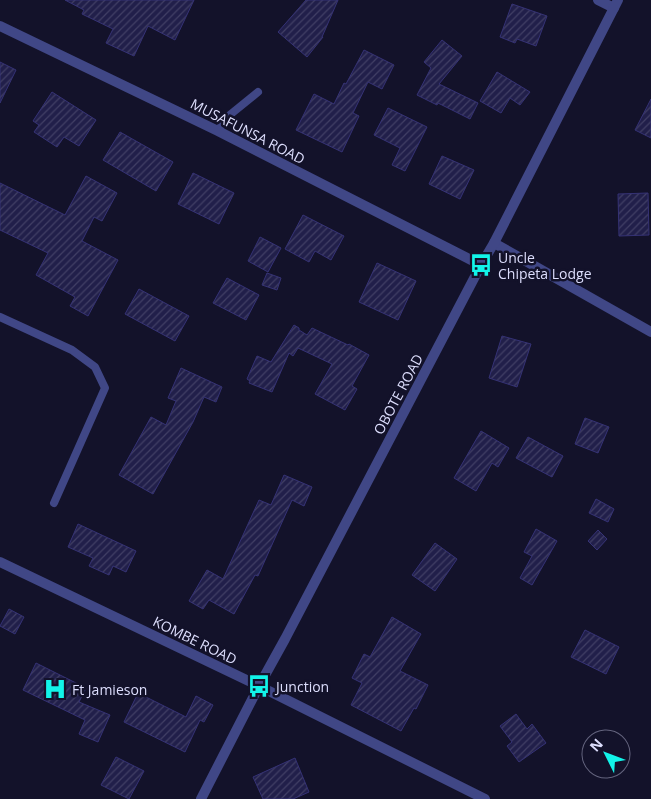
<svg xmlns="http://www.w3.org/2000/svg" width="651" height="799" viewBox="0 0 651 799" font-family="'Open Sans',sans-serif">
	<style>
		.building { fill: url(#building-hatch); stroke: #353275 }
		.lines { fill: none; stroke-linecap: round; stroke-linejoin: round }
		.service { stroke: #404786; stroke-width: 8 }
		.minor { stroke: #404786; stroke-width: 10 }
		.tertiary { stroke: #404786; stroke-width: 10 }
		.labels { text-anchor: middle; dominant-baseline: central; stroke-width: 5; stroke-linejoin: round; paint-order: stroke }
		.street-label { font-size: 14px; fill: #dddefd; stroke: #13122a }
		.poi-label { font-size: 14px; fill: #dddefd; stroke: #13122a; text-anchor: start }
	</style>
	<defs>
		<pattern id="building-hatch" width="6" height="6" patternUnits="userSpaceOnUse" patternTransform="scale(1.25)"><rect width="6" height="6" fill="#211f4a"/><path d="M-1 1l2-2M0 6l6-6M5 7l2-2" fill="none" stroke="#413f65"/></pattern>
	</defs>
	<rect width="100%" height="100%" fill="#13122a"/>
	<path class="building" d="M65 0H194L175 40 148 26 134 56 106 43 113 29 82 14 84 10Z
		M306 0H338L322 37H323L307 57 278 32Z
		M512 4 547 16 536 46 517 39 515 43 500 37Z
		M442 40 462 56 439 84 478 103 470 119 438 103 437 105 417 95 431 68 424 62Z
		M364 50 394 65 382 89 368 82 353 113 359 116 342 152 296 130 314 94 334 104 344 83 346 84Z
		M0 62 16 70 0 103Z
		M497 72 530 92 520 105 510 98 501 113 480 101Z
		M52 92 96 120 79 146 64 137 57 147 34 132 39 125 33 121Z
		M651 99V138L635 130Z
		M388 108 427 127 405 171 392 165 400 148 374 135Z
		M120 132 173 162 156 191 103 160Z
		M442 156 474 170 460 199 429 184Z
		M193 173 234 193 219 224 178 204Z
		M86 176 117 193 102 221 94 217 82 241 118 260 88 316 70 306 75 297 36 275 48 253 0 230V183L65 215Z
		M648 193 649 235 619 236 618 194Z
		M303 215 344 236 331 260 315 251 309 262 285 249Z
		M260 237 281 248 268 272 248 261Z
		M377 263 416 281 398 320 359 302Z
		M267 273 281 278 277 290 262 285Z
		M227 278 259 295 246 320 213 303Z
		M139 289 189 316 175 341 125 314Z
		M294 325 299 328V330L307 335 312 328 348 345 349 344 369 355 352 386 357 389 345 410 315 394 332 364 298 348 293 356 289 353 272 392 249 383 250 381 247 379 257 356 271 362Z
		M502 336 531 344 517 387 489 378Z
		M181 368 222 387 216 402 204 397 193 422 153 494 119 475 151 417 166 425 176 401 168 398Z
		M585 418 609 427 598 453 575 444Z
		M481 431 509 448 498 467 492 463 476 491 454 478Z
		M528 437 563 456 552 477 516 458Z
		M284 475 312 487 304 506 292 500 258 576 255 575 234 614 209 600 203 609 189 601 207 570 223 579 259 500 271 505Z
		M596 499 614 509 608 522 589 513Z
		M78 524 136 551 126 572 113 566 109 575 89 566 93 558 68 547Z
		M536 529 557 541 532 585 520 578 532 556 524 552Z
		M598 530 607 539 597 550 588 541Z
		M435 543 457 559 435 591 412 575Z
		M9 609 24 617 15 634 0 626Z
		M392 617 421 634 400 671 428 685 416 709 414 708 401 731 351 705 362 683 352 678 364 654 370 657Z
		M585 630 619 647 606 674 571 657Z
		M36 663 86 688 79 702 110 715 98 742 79 734 85 720 23 690Z
		M138 693 186 717 196 696 213 705 204 722 200 720 185 752 124 722Z
		M516 714 527 729 532 724 546 743 519 762 507 746 512 742 500 726Z
		M116 757 144 771 129 799 101 785Z
		M295 758 309 792 293 799H263L253 777Z"/>
	<g class="lines">
		<path class="service" d="M218 131 226 118 258 92
			M0 317 72 350 95 367 105 388 54 503"/>
		<path class="minor" d="M598 0 614 8
			M0 26 218 131 481 265
			M494 243 651 332"/>
		<path class="tertiary" d="M0 562 259 686 485 799
			M201 799 259 686 285 639 481 265 494 243 618 0"/>
	</g>
	<defs>
		<symbol id="bus-bare" viewBox="-9 -9 18 18"><path d="M-5-6H5V4H4V6H2V4H-2V6H-4V4H-5ZM-3.5-4V0h7V-4ZM-3.5 1.2v1.5H-2V1.2ZM2 1.2v1.5H3.5V1.2Z" fill="#12f4e9" stroke="#13122a" stroke-width="2.5" paint-order="stroke"/></symbol>
		<symbol id="hospital-bare" viewBox="-9 -9 18 18"><path d="M-5-5h3v3.5h4V-5h3V5h-3V1.5h-4V5h-3Z" fill="#12f4e9" stroke="#13122a" stroke-width="2.5" paint-order="stroke"/></symbol>
	</defs>
	<g fill-rule="evenodd">
		<use href="#bus-bare" x="465" y="249" width="32" height="32"/>
		<use href="#bus-bare" x="243" y="670" width="32" height="32"/>
		<use href="#hospital-bare" x="39" y="673" width="32" height="32"/>
	</g>
	<g class="labels">
		<g class="street-label">
			<text transform="translate(248 131) rotate(27)">MUSAFUNSA ROAD</text>
			<text transform="translate(398 394) rotate(-62)">OBOTE ROAD</text>
			<text transform="translate(195 640) rotate(26)">KOMBE ROAD</text>
		</g>
		<g class="poi-label">
			<text x="498" y="257">Uncle<tspan x="498" dy="16">Chipeta Lodge</tspan></text>
			<text x="276" y="686">Junction</text>
			<text x="72" y="689">Ft Jamieson</text>
		</g>
	</g>
	<g transform="translate(606 754) rotate(312)"><circle r="24" fill="#13122a" stroke="#64647e"/>
	<path d="M0-4L9 19L0 12L-9 19Z" fill="#12f4e9"/>
	<text y="-8" font-size="14" font-weight="bold" text-anchor="middle" fill="#dddefd">N</text>
	</g>
</svg>
